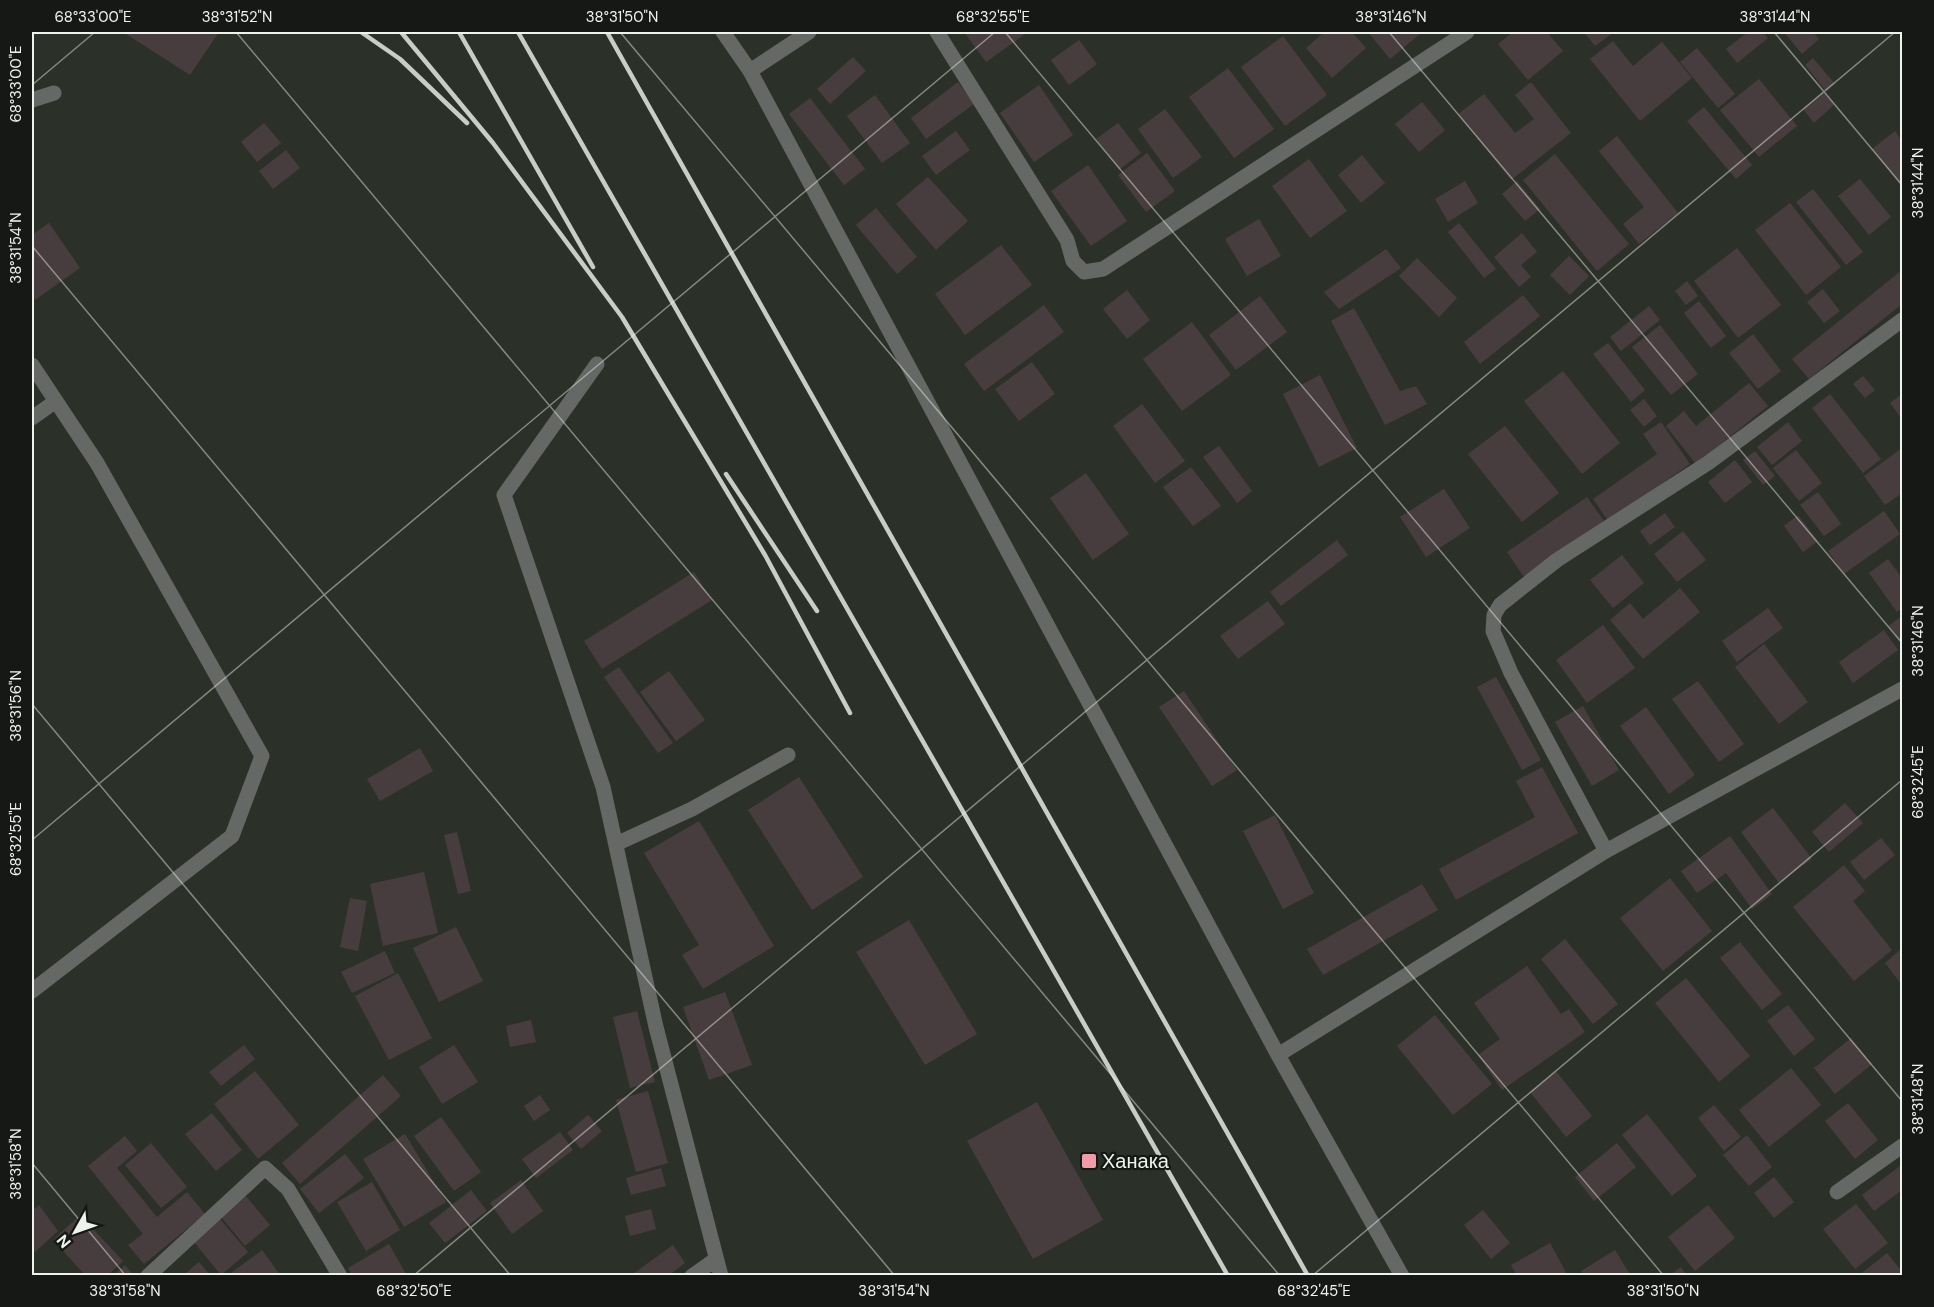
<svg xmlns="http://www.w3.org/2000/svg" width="1934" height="1307" viewBox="0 0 1934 1307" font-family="'DM Sans',sans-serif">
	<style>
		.building { fill: #483d3e }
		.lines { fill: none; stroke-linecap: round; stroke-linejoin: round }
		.service { stroke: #656864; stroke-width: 15 }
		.minor { stroke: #656864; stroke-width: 15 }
		.rail { stroke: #c9cdc8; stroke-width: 4.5 }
		.ticks { fill: none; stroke: #eff3ee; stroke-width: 1.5; stroke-opacity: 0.45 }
		.poi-dot { fill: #f39aa9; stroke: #151815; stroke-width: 2 }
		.labels { text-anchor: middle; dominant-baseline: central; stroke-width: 4.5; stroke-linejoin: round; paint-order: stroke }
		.poi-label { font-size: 20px; fill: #eff3ee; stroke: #151815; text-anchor: start }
		.neatline { fill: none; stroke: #eff3ee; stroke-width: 2 }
		.ticks-label { font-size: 15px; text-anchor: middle; fill: #eff3ee }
	</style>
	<rect width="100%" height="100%" fill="#2b3129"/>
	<path class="building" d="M123 32H219L190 75Z
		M964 32H1028L986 62Z
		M1324 32H1352L1366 48 1332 78 1306 48Z
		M1368 32H1418L1420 34 1390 59Z
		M1513 32H1547L1563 51 1528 80 1498 44Z
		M1584 32H1614L1595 46Z
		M1748 32H1762L1768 38 1737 63 1726 49Z
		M1784 32H1813L1819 39 1802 54Z
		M1283 36 1327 95 1285 126 1241 67Z
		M1079 40 1097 64 1069 85 1051 60Z
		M1613 41 1633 66 1662 42 1692 78 1640 121 1590 59Z
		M1697 48 1735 94 1718 108 1680 62Z
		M853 57 866 71 830 104 817 89Z
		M1813 58 1835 84 1826 91 1805 65Z
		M1228 68 1274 129 1234 158 1189 97Z
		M1759 79 1797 126 1759 157 1720 110Z
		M958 82 974 104 926 139 911 118Z
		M1531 82 1571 133 1511 180 1458 114 1484 94 1515 133 1534 119 1515 95Z
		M1039 85 1073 135 1034 162 1000 113Z
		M1823 92 1834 105 1814 123 1803 109Z
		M875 95 910 143 882 163 847 116Z
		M810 98 865 169 844 185 789 114Z
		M1422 102 1445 130 1419 152 1395 124Z
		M1704 107 1752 165 1736 179 1687 121Z
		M1165 109 1202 157 1173 178 1138 129Z
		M264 123 281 143 257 162 241 142Z
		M1118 123 1141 153 1119 170 1096 139Z
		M956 131 970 150 936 175 922 156Z
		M1895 131 1902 141V187L1872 149Z
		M1617 136 1678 213 1639 244 1623 224 1644 207 1599 151Z
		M286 150 300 168 273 189 259 171Z
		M1147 153 1175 191 1146 212 1118 175Z
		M1555 154 1629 244 1597 271 1523 180Z
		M1362 155 1385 183 1361 203 1338 175Z
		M1309 159 1347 211 1310 238 1272 186Z
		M1088 165 1127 221 1091 246 1051 191Z
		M928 177 968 221 936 250 896 204Z
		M1860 179 1891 217 1869 235 1838 196Z
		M1465 181 1478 203 1448 222 1435 199Z
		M1517 181 1540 209 1525 221 1502 194Z
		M1813 189 1863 252 1846 265 1796 202Z
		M1790 203 1841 267 1806 295 1755 230Z
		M876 208 917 257 897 274 856 225Z
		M1259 219 1281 256 1247 276 1225 239Z
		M49 223 80 268 35 300 32 294V235Z
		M1459 223 1496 269 1484 278 1448 232Z
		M1522 233 1537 252 1521 265 1531 277 1519 287 1494 257Z
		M1001 245 1032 285 965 335 935 294Z
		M1737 248 1781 305 1738 338 1694 281Z
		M1386 249 1401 268 1339 309 1324 292Z
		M1569 256 1589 276 1570 295 1550 275Z
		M1417 258 1457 298 1439 317 1399 276Z
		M1902 270V304L1809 379 1792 359Z
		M1687 281 1698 296 1686 305 1675 291Z
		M1823 289 1840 311 1824 323 1807 302Z
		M1127 290 1150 320 1127 339 1103 309Z
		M1523 295 1540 316 1480 364 1464 342Z
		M1260 296 1287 332 1236 370 1209 335Z
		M1699 301 1726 336 1711 348 1684 313Z
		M1044 305 1064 332 984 391 964 364Z
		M1649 306 1660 320 1621 351 1610 337Z
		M1354 308 1400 391 1416 386 1427 404 1385 425 1331 321Z
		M1192 322 1231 375 1182 411 1143 359Z
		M1660 325 1698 374 1671 395 1632 347Z
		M1753 334 1781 371 1758 389 1729 353Z
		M1608 343 1645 390 1631 402 1593 354Z
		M1032 362 1055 394 1019 421 995 389Z
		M1563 371 1620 443 1582 474 1524 401Z
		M1320 375 1357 448 1319 467 1283 394Z
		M1863 376 1875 390 1865 398 1853 384Z
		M1749 383 1768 406 1696 464 1666 426 1684 411 1696 426Z
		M1830 394 1881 459 1863 473 1812 408Z
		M1902 394V419L1890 403Z
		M1644 399 1657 416 1644 427 1630 410Z
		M1142 404 1185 461 1155 483 1113 426Z
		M1661 422 1690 464 1608 521 1593 499 1657 454 1643 434Z
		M1788 422 1802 441 1772 465 1757 447Z
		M1505 426 1559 493 1522 522 1468 454Z
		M1219 446 1252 491 1237 503 1203 457Z
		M1902 448V493L1885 505 1864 476Z
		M1796 450 1822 483 1799 501 1773 468Z
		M1755 451 1775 476 1763 485 1743 460Z
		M1735 460 1752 482 1725 503 1708 482Z
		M1191 467 1221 506 1193 526 1163 487Z
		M1086 473 1129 534 1093 560 1050 498Z
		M1444 489 1470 528 1426 557 1400 517Z
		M1818 492 1841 524 1824 536 1800 505Z
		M1587 497 1604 521 1524 577 1507 552Z
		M1884 511 1900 534 1844 574 1828 551Z
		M1665 513 1675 527 1650 545 1640 531Z
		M1798 515 1818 541 1803 552 1784 526Z
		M1683 531 1706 560 1677 582 1654 554Z
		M1337 540 1348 555 1281 606 1270 592Z
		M1622 555 1644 583 1613 608 1590 580Z
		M1888 559 1902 578V608L1897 612 1869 573Z
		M694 572 712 600 602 669 584 641Z
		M1680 588 1700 612 1643 659 1610 620 1630 603 1643 619Z
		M1268 601 1285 624 1238 659 1220 636Z
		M1768 608 1783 628 1737 662 1722 641Z
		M1902 616V638L1899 640 1888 626Z
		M1603 625 1635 668 1587 703 1556 660Z
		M1884 630 1898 650 1853 683 1839 662Z
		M1764 644 1808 702 1779 724 1735 667Z
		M619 667 673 743 658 753 604 677Z
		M669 671 705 720 676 741 640 692Z
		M1496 677 1541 760 1522 770 1477 687Z
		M1698 681 1744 744 1719 762 1672 699Z
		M1184 691 1237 770 1212 786 1159 707Z
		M1583 706 1619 770 1592 786 1555 722Z
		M1646 707 1695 775 1669 794 1620 726Z
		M420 748 433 771 380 801 367 779Z
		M1542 767 1578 833 1456 900 1439 869 1535 817 1516 781Z
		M799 777 863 877 812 910 748 810Z
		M1845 803 1863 823 1829 852 1812 832Z
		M1773 808 1812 859 1779 883 1741 832Z
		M1275 815 1314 893 1283 909 1243 831Z
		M699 821 774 946 703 989 682 955 699 945 644 853Z
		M457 832 471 891 458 894 444 835Z
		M1730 836 1772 894 1752 909 1726 873 1697 893 1681 871Z
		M1881 838 1895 855 1864 880 1850 862Z
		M1844 865 1865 891 1853 901 1892 950 1854 981 1793 907Z
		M424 872 438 933 383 946 370 884Z
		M1670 878 1712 931 1663 971 1620 918Z
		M1422 884 1438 910 1323 975 1307 949Z
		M350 898 367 901 358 951 340 947Z
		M909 920 977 1034 925 1065 856 952Z
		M456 927 483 981 439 1002 413 948Z
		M1565 939 1618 1004 1593 1024 1541 959Z
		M1740 942 1782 994 1762 1010 1720 958Z
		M1902 948V985L1885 963Z
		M385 951 395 973 352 993 341 972Z
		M1527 966 1561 1014 1569 1009 1585 1032 1502 1090 1478 1055 1500 1039 1474 1003Z
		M398 973 432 1038 389 1060 355 996Z
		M1686 978 1750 1056 1719 1082 1655 1003Z
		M725 992 752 1065 709 1080 683 1007Z
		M1788 1005 1815 1039 1794 1056 1767 1021Z
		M637 1011 655 1082 630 1088 613 1017Z
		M1435 1015 1492 1084 1453 1115 1397 1046Z
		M531 1020 536 1042 510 1047 506 1026Z
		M1851 1038 1872 1064 1835 1094 1814 1068Z
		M244 1045 255 1059 221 1086 209 1072Z
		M454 1045 478 1082 442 1104 419 1067Z
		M1791 1068 1821 1105 1769 1147 1739 1110Z
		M255 1071 299 1125 258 1159 214 1104Z
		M1556 1071 1592 1116 1566 1137 1530 1092Z
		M383 1075 401 1096 300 1184 282 1163Z
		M648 1091 668 1163 636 1172 616 1100Z
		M540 1095 550 1110 534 1121 524 1106Z
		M1037 1102 1103 1220 1033 1259 967 1141Z
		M1848 1103 1878 1140 1855 1159 1825 1121Z
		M1714 1105 1741 1137 1724 1151 1698 1118Z
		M212 1113 242 1150 216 1171 185 1134Z
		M1647 1114 1697 1176 1672 1196 1622 1135Z
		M588 1115 602 1131 581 1149 567 1133Z
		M441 1117 481 1172 454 1191 414 1136Z
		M560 1132 573 1150 536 1178 522 1159Z
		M405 1134 446 1202 404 1227 363 1159Z
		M1747 1135 1772 1167 1749 1186 1723 1155Z
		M125 1136 137 1151 117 1168 157 1217 187 1192 205 1214 144 1264 128 1245 143 1234 88 1166Z
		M151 1143 187 1187 161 1208 125 1165Z
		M1617 1143 1636 1167 1594 1201 1575 1177Z
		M345 1154 364 1178 319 1213 300 1189Z
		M1900 1166 1902 1169V1190L1874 1211 1862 1195Z
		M661 1168 666 1186 631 1195 626 1178Z
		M1774 1177 1794 1202 1774 1218 1754 1193Z
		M521 1180 543 1211 512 1234 490 1203Z
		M372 1182 400 1230 366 1251 337 1202Z
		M471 1190 487 1211 445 1243 429 1223Z
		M246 1196 270 1225 245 1246 221 1217Z
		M1856 1204 1888 1243 1855 1269 1823 1229Z
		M39 1205 58 1231 35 1252 32 1247V1211Z
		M1708 1205 1735 1238 1695 1271 1668 1237Z
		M651 1209 656 1229 630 1236 625 1216Z
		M1483 1210 1510 1243 1491 1259 1464 1225Z
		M80 1215 123 1261 107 1276H86L53 1240Z
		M220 1219 248 1252 221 1275 193 1241Z
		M1550 1243 1568 1276H1517L1511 1265Z
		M389 1244 407 1276H352L348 1268Z
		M673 1245 685 1263 668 1276H630Z
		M262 1250 281 1276H227Z
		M1615 1250 1631 1276H1584L1581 1271Z
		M1887 1253 1902 1272V1276H1858Z
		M199 1262 211 1276H182Z
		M125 1265 134 1276H113Z
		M1681 1267 1687 1276H1669Z"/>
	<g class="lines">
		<path class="service" d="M32 365 97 463 262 756 232 836 32 991
			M32 418 56 401"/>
		<path class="minor" d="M723 32 750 71 1278 1055 1402 1276
			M937 32 1067 240 1073 261 1084 272 1103 269 1467 32
			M750 71 809 32
			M32 100 54 93
			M597 364 504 495 603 787 656 1027 721 1276
			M616 844 692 809 788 755
			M1606 851 1511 673 1493 631 1494 615 1500 605 1557 560 1708 463 1902 320
			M1278 1055 1606 851 1902 689
			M1837 1192 1902 1146
			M148 1276 265 1168 288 1189 340 1276
			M692 1276 716 1259"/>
		<path class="rail" d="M361 32 400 59 467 123
			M401 32 493 143 622 317 765 555 850 713
			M459 32 593 267
			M518 32 1228 1276
			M607 32 1308 1276
			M726 474 817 611"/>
	</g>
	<path class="ticks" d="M236 32 1280 1276M620 32 1664 1276M1005 32 1902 1101M1389 32 1902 643M1774 32 1902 185M32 85 95 32M32 246 895 1276M32 704 511 1276M32 840 995 32M32 1163 126 1276M413 1276 1895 32M1312 1276 1902 780"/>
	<rect class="poi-dot" x="1081" y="1153" width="16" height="16" rx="3"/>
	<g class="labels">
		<g class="poi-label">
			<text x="1102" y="1161">Ханака</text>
		</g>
	</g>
	<rect width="1934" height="1307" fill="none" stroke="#151815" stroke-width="66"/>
	<g transform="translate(75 1232) rotate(230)" stroke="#151815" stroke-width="4.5" paint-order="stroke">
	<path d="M0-4.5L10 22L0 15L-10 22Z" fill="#eff3ee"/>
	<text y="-9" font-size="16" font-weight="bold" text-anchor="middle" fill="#eff3ee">N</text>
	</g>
	<rect x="33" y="33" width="1868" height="1241" class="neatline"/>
	<g class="ticks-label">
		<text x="93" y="22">68°33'00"E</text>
		<text x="237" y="22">38°31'52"N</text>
		<text x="622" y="22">38°31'50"N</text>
		<text x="993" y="22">68°32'55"E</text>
		<text x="1391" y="22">38°31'46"N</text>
		<text x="1775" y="22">38°31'44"N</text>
		<text transform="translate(16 84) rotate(-90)" y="5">68°33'00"E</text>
		<text transform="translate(1918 183) rotate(-90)" y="5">38°31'44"N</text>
		<text transform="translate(16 248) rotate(-90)" y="5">38°31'54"N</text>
		<text transform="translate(1918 641) rotate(-90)" y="5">38°31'46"N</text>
		<text transform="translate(16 706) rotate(-90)" y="5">38°31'56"N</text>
		<text transform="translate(1918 782) rotate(-90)" y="5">68°32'45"E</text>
		<text transform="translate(16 839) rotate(-90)" y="5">68°32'55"E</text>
		<text transform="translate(1918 1099) rotate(-90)" y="5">38°31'48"N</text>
		<text transform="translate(16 1164) rotate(-90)" y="5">38°31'58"N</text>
		<text x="125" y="1296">38°31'58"N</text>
		<text x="414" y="1296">68°32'50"E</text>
		<text x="894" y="1296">38°31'54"N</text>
		<text x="1314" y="1296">68°32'45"E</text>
		<text x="1663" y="1296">38°31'50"N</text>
	</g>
</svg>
